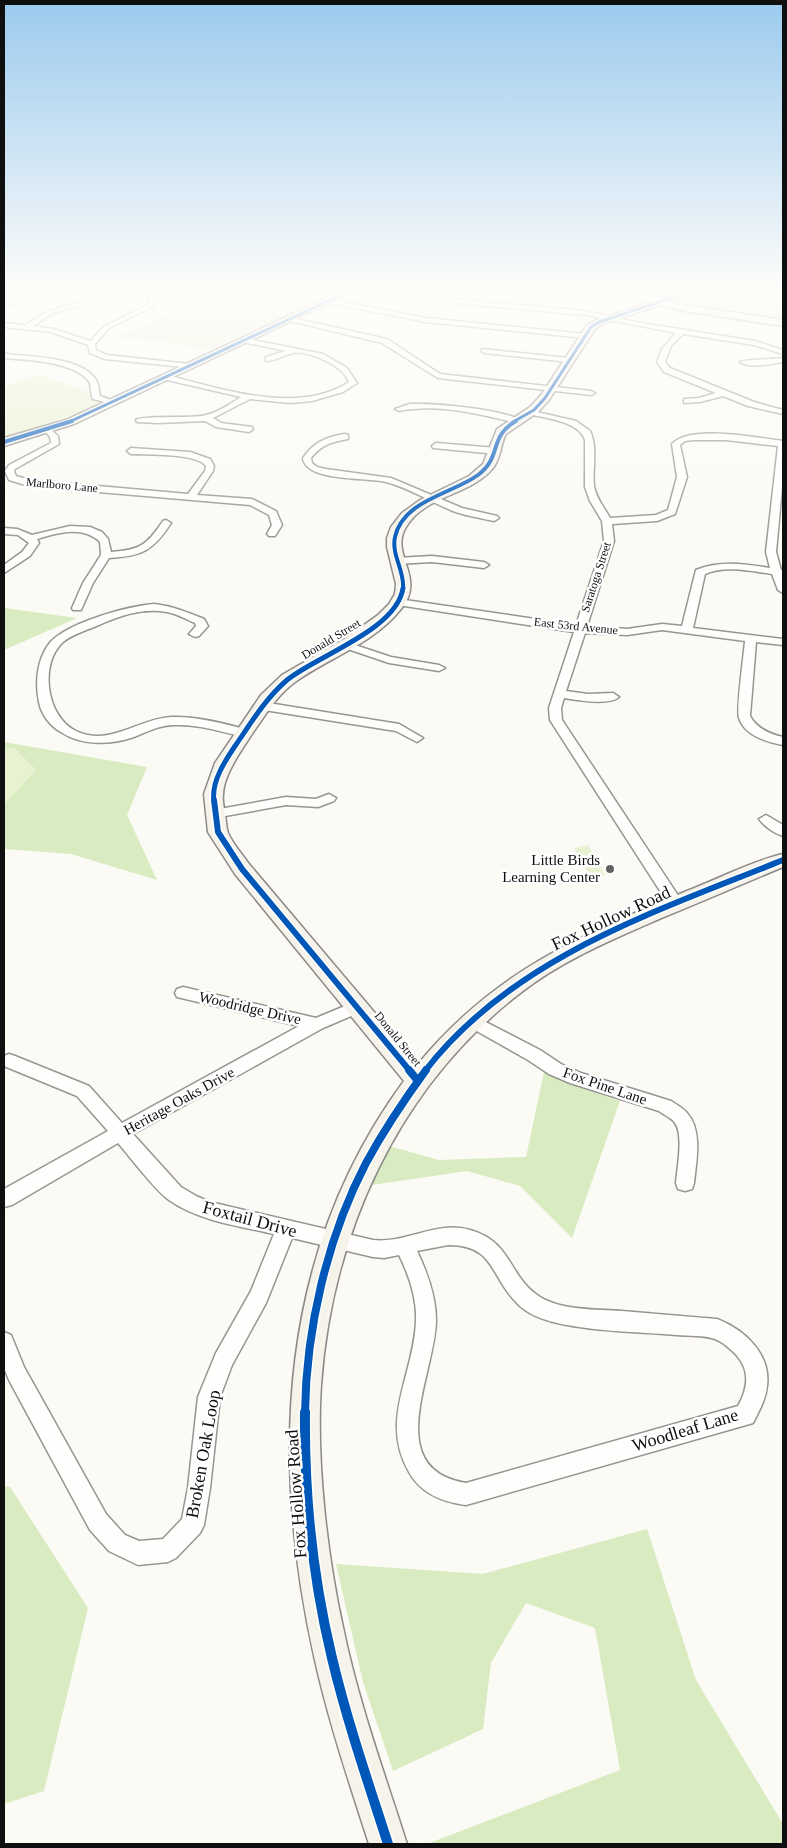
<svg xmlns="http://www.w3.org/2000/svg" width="787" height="1848" viewBox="0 0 787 1848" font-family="Georgia,serif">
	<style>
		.green { fill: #e8f2d2 }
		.forest { fill: #d9ebc0 }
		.cemetery { fill: #eaedd7 }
		.pitch { fill: #f1f6dc }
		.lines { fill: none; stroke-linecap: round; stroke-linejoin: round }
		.street-casing { stroke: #969592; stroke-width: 3 }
		.secondary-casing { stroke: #8c8b89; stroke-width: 3 }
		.street { fill: #fffefd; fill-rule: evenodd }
		.secondary { fill: #f5f3ea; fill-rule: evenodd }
		.cycleway-far5-casing { stroke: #fff; stroke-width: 4.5 }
		.cycleway-far4-casing { stroke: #fff; stroke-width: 5.5 }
		.cycleway-far3-casing { stroke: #fff; stroke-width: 8 }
		.cycleway-far2-casing { stroke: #fff; stroke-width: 9 }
		.cycleway-far1-casing { stroke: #fff; stroke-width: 11 }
		.cycleway-casing { stroke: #fff; stroke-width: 13 }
		.cycleway-far5 { stroke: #0057b8; stroke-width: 3 }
		.cycleway-far4 { stroke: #0057b8; stroke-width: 4 }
		.cycleway-far3 { stroke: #0057b8; stroke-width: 5 }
		.cycleway-far2 { stroke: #0057b8; stroke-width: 6 }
		.cycleway-far1 { stroke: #0057b8; stroke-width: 8 }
		.cycleway { stroke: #0057b8; stroke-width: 10 }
		.poi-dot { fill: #62615f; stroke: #fff; stroke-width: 2 }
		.labels { text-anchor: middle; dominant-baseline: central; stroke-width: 5; stroke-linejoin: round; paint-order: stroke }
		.far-street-label { font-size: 12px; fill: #0f0f0f; stroke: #fff }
		.poi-label { font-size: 15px; fill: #0f0f0f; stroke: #fff; text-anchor: end }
		.street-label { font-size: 15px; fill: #0f0f0f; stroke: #fff }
		.near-street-label { font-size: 18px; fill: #0f0f0f; stroke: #fff }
	</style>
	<rect width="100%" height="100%" fill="#fcfaf4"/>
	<path class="green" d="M708 290H783V322L671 302Z
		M39 375 86 391 99 405 65 421 4 439V387Z
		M4 748H14L36 770 4 804Z
		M588 845 605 874 602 876 596 877 587 871 574 848Z"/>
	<path class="forest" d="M64 290H125L104 295 73 296 4 309V299Z
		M4 608 77 618 4 650Z
		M4 742 147 767 127 815 157 880 71 854 4 849V804L36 770 14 748H4Z
		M544 1072 579 1087 620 1101 572 1238 520 1186 467 1171 372 1185 389 1146 439 1160 526 1157Z
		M4 1486 10 1487 88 1608 44 1791 4 1804Z
		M647 1529 696 1680 783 1824V1844H427L620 1770 595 1628 526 1603 491 1663 483 1729 393 1771 363 1682 336 1564 483 1574Z"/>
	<path class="cemetery" d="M192 290H301L330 296 209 350 170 342 115 337 193 304 175 299 193 293Z"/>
	<path class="pitch" d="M728 293 783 295V305L732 304Z"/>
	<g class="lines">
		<defs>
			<path id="street" d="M151 290H157L152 307 109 328 95 344 96 350 107 355 190 364 194 366 193 368 105 359 90 353 88 345 51 332 4 327V323L25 325 49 311 77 303 79 304V306L53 313 33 326 54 329 90 341 105 326 147 305Z
				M396 290H410L463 300 586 311 635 322 755 341 783 350V354L754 345 683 334 671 346 665 362 670 368 754 402 783 410V414L748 406 723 396 700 402 684 403V399L699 398 716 393 664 372 657 362 662 349 676 333 586 315 463 304Z
				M327 299 426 318 585 334 589 336 585 338 426 322 325 302V300Z
				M288 317 387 339 440 374 591 391 595 393 591 395 438 378 382 343 286 320V318Z
				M243 338 323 354 347 368 357 383 343 392 312 401 291 403 250 399 213 418 221 423 252 427 253 429 249 432 216 427 205 421 158 423 137 422 136 420C142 415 193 419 206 415 219 412 230 404 241 397L163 379 162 377 166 375C219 388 298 416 349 382 344 366 309 350 293 353 284 355 275 361 266 361V357L286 351 243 342Z
				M482 349 569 358 573 360 569 362 485 353 481 351Z
				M4 354C29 356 82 357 96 380 99 385 99 390 100 396L116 402 112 404 93 399C90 393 92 385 88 380 71 361 27 360 4 358Z
				M783 358V362C771 364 751 369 740 362 744 360 775 359 783 358Z
				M410 404C432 403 506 409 521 421L517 423C479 414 438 403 399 411L395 409Z
				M528 410 576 421 590 431C598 448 592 468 594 486 596 498 604 507 610 518L656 515 668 510 677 477 672 444C690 424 757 438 783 441V476L776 552 781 570H783V593L778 590 772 574C750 571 726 565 705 574L693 628 783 639V645L756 642 750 716C757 729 770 734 783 737V745C767 742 745 736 739 718 736 710 744 654 745 641L662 630 627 635 585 633 566 691 588 694 613 693 619 697C610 706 576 700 564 698L561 708 562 720 681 900 683 904 681 908H671L550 720 549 708 574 632 398 605 393 602 398 599 576 625 604 541 602 521 590 501 585 487V440C579 421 545 418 528 414ZM694 440H726L778 446 766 552 770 568C745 564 721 560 696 570L682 626 662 624 627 629 587 626 614 541 612 524 657 521 675 514 687 477 680 445 685 441Z
				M48 427 58 436 59 444 15 469 14 471 16 476 30 480 188 494 205 471 206 466C197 453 147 455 131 454L127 451 131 448 190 452 210 459 214 466 213 471 197 495 252 499 276 511 282 525 275 536H269L267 534 272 525 269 515 250 505 29 486 9 480 5 471 9 465 51 443 50 437 44 430Z
				M345 434 348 435V439C332 442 322 444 311 458L312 463 317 467 326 469 391 478 462 508 497 516 499 518 494 521C481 518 466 516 453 511 431 502 409 488 386 482 366 477 306 482 303 458 314 442 326 437 345 434Z
				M436 443 497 448 501 451 497 454 433 448 432 446Z
				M166 520 171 523C153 551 142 556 109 558L93 583 81 610H73L72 608 83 583 101 555 100 542C83 525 57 533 37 539L39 543 30 556 4 573V565L22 552 29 543 18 535 4 534V528L17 529 32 535 70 526 90 527 102 532 108 539 111 552C140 550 147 545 163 521Z
				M432 556 484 562 489 565 484 568 432 562 396 564 391 561 396 558Z
				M154 604C172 606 187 612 204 619L208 626 199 636 195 637 189 634 196 626 195 623C186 619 177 614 167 612 141 607 117 617 94 627 84 631 71 635 63 642 39 663 46 717 76 731 109 747 138 719 171 717 197 716 225 724 249 730L251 733 249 736 245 737C222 732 198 724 174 725 159 725 147 732 134 737 110 745 82 746 61 732 50 726 41 714 39 702 35 683 37 660 49 644 65 623 128 606 154 604Z
				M346 642 391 657 439 665 445 668 439 671 389 663 342 647 340 645Z
				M262 702 399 724 423 738 417 742 396 731 258 709 256 706 258 703Z
				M329 794 336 798 334 801 318 807 286 805 214 818 207 814 214 810 286 797 316 799Z
				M766 815 783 825V836C775 834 764 826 759 819Z
				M183 987 316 1018 357 1001 363 1003 365 1007 363 1011 323 1028 133 1134 181 1187 196 1196 210 1202 373 1240C406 1244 437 1220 470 1230 513 1242 508 1277 540 1297 563 1311 596 1309 622 1311 653 1314 685 1316 717 1319 745 1330 771 1354 767 1386 766 1399 759 1411 753 1423L466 1505C443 1502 421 1494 409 1472 379 1420 414 1375 416 1321 417 1299 409 1275 399 1255L384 1258 373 1257 292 1238 266 1303 232 1365 220 1397 210 1488 204 1525 200 1533 176 1558 168 1562 138 1565 109 1551 90 1530 9 1380 4 1368V1332L11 1335 24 1367 106 1514 125 1535 139 1541 163 1539 182 1519 188 1488 198 1397 216 1353 251 1291 274 1234C239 1226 199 1221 169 1200 154 1189 131 1158 118 1143L12 1205 4 1207V1189L108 1131 77 1096 4 1066V1056L9 1054 15 1056 89 1086 122 1123 299 1026 177 997 175 993 177 989ZM448 1245C495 1245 490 1276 516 1302 528 1316 550 1322 567 1325 603 1332 641 1332 677 1335 688 1336 704 1335 715 1339 720 1341 726 1345 730 1349 750 1365 750 1385 738 1406L466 1483C380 1469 436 1372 436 1320 436 1296 427 1272 417 1251Z
				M472 1015 540 1050 561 1064 581 1073 671 1101C677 1105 683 1108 687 1113 703 1131 696 1162 694 1183L692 1189 685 1191 678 1189 676 1183C677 1169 684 1135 675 1123 672 1118 664 1115 659 1111L570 1083 549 1074 528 1060 466 1025 464 1021 466 1017Z"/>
			<path id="secondary" d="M344 290H357L74 424 4 446V438L66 420Z
				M584 290 637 292 660 298 685 290H700L670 301 685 305 783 320V326L684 311 661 305 602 324 595 329 549 400 538 412 506 434C500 445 501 458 493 468 470 496 425 495 406 527 389 555 427 577 401 609 373 644 330 657 295 682 277 695 266 714 254 731 243 748 223 775 223 795 222 801 224 808 225 814 226 820 226 827 228 833 233 844 242 854 249 864L418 1064C495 971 579 936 687 891 718 879 752 861 783 854V867C742 884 700 902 659 919 611 940 561 961 519 994 398 1088 332 1233 321 1385 316 1459 327 1555 343 1627 358 1701 384 1772 407 1844H369C349 1782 328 1720 314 1656 270 1456 279 1251 404 1081L235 874 208 832 204 794 215 763 261 695 282 675 346 638 378 615 389 604 395 594 396 584 387 547V538L391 527 402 513 420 500 469 476 483 464 497 429 530 407 541 395 587 325 596 320 651 302 636 298 589 293Z"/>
		</defs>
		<use href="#street" class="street-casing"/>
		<use href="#secondary" class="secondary-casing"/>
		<use href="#street" class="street"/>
		<use href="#secondary" class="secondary"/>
		<defs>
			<path id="cycleway-far5" d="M69 422 352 290
				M513 422 534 410 545 398 591 327 599 322 695 290"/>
			<path id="cycleway-far4" d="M4 442 72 421
				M403 589C405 571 391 555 395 537 403 500 452 494 478 475 503 456 488 437 516 421"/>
			<path id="cycleway-far3" d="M214 801C211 782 225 761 235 746 251 723 265 699 287 680 316 656 397 630 403 588"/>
			<path id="cycleway-far2" d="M214 800 218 832 242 869 410 1071
				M425 1071C513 957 655 912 783 860"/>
			<path id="cycleway-far1" d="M409 1070 418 1081
				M305 1413C306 1329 327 1238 366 1163 384 1130 404 1100 426 1070"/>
			<path id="cycleway" d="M305 1412C304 1494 313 1579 332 1658 347 1721 368 1782 388 1844"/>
		</defs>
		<use href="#cycleway-far5" class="cycleway-far5-casing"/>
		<use href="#cycleway-far4" class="cycleway-far4-casing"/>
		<use href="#cycleway-far3" class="cycleway-far3-casing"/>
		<use href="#cycleway-far2" class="cycleway-far2-casing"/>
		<use href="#cycleway-far1" class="cycleway-far1-casing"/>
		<use href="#cycleway" class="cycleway-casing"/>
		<use href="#cycleway-far5" class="cycleway-far5"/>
		<use href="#cycleway-far4" class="cycleway-far4"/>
		<use href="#cycleway-far3" class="cycleway-far3"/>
		<use href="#cycleway-far2" class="cycleway-far2"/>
		<use href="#cycleway-far1" class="cycleway-far1"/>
		<use href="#cycleway" class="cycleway"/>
	</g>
	<linearGradient id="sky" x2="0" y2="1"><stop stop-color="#9bcaee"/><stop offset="0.53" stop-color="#fefdfa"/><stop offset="1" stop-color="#fefdfa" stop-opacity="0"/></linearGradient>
	<rect width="787" height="549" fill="url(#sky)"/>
	<circle class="poi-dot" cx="610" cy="869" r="5"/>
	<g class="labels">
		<g class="far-street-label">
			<text transform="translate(62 485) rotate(5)">Marlboro Lane</text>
			<text transform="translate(596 577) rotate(-72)">Saratoga Street</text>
			<text transform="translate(576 626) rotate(6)">East 53rd Avenue</text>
			<text transform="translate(331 639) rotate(-31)">Donald Street</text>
			<text transform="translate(398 1039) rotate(51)">Donald Street</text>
		</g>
		<g class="poi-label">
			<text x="600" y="860">Little Birds<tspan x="600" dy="17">Learning Center</tspan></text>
		</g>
		<g class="street-label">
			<text transform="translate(250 1008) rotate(13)">Woodridge Drive</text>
			<text transform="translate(605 1086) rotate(19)">Fox Pine Lane</text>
			<text transform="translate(179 1101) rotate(-29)">Heritage Oaks Drive</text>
		</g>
		<g class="near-street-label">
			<text transform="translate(611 918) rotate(-25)">Fox Hollow Road</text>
			<text transform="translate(250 1219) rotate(15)">Foxtail Drive</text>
			<text transform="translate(685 1430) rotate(-17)">Woodleaf Lane</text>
			<text transform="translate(203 1454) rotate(-80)">Broken Oak Loop</text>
			<text transform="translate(296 1494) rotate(-94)">Fox Hollow Road</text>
		</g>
	</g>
	<rect width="787" height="1848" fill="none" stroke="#0f0f0f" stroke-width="10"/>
</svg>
